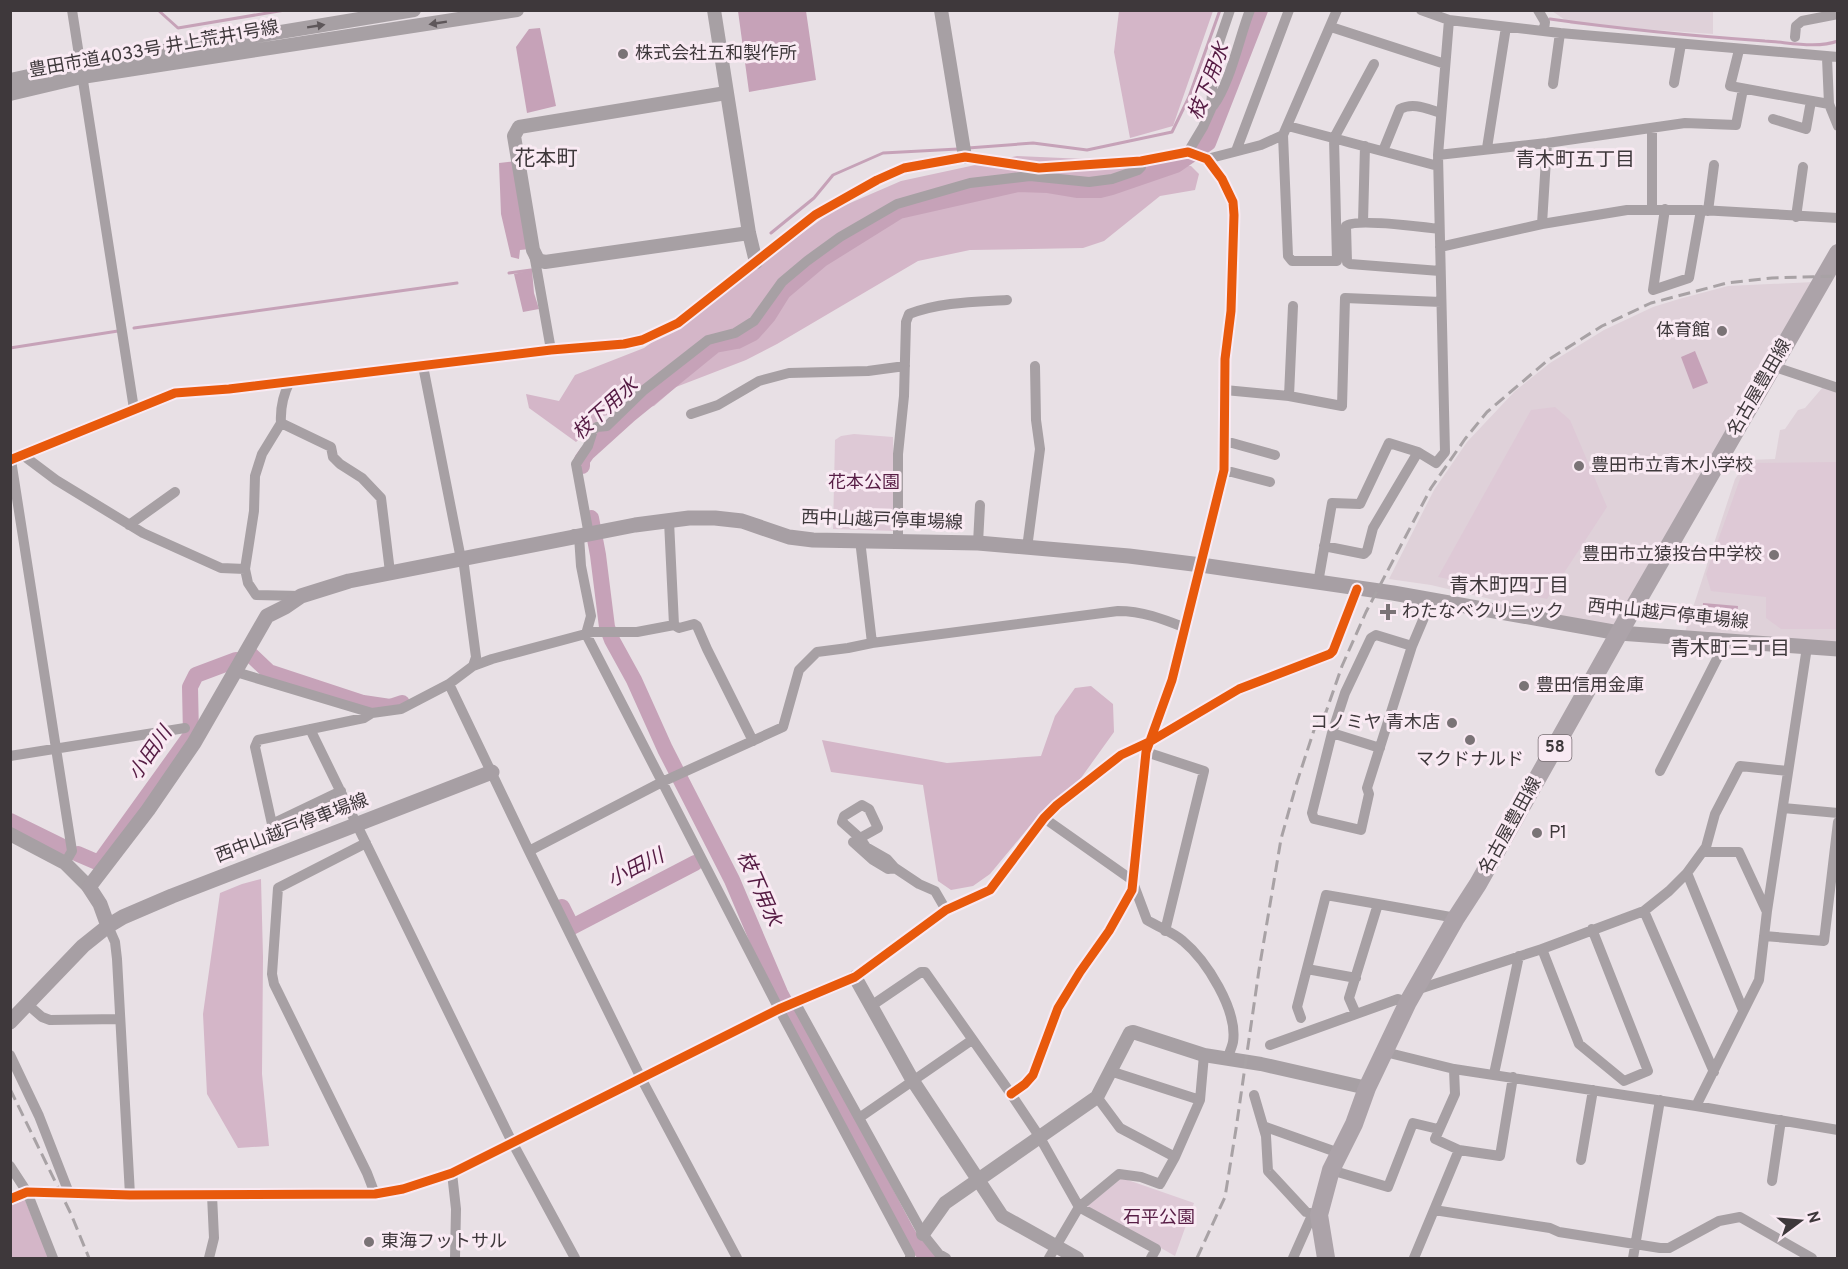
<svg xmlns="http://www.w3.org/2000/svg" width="1848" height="1269" viewBox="0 0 1848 1269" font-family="Overpass,'Noto Sans JP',sans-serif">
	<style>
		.built { fill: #dfd1d9 }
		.green { fill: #dec9d6 }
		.forest { fill: #d4b6c8 }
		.water { fill: #c6a2b8 }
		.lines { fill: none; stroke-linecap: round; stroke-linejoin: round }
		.stream { stroke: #c6a2b8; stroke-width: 3 }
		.river { stroke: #c6a2b8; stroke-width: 16 }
		.minor { stroke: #a7a0a4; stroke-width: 10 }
		.tertiary { stroke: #a7a0a4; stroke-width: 14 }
		.secondary { stroke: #a79fa4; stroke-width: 15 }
		.primary { stroke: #aca3a9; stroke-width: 18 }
		.rail { stroke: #a8a2a5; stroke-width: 3; stroke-dasharray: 12 6; stroke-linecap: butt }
		.cycleway-casing { stroke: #f9eaf3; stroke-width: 13 }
		.cycleway { stroke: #e8590c; stroke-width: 9 }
		.oneway { fill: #5e575a }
		.poi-dot { fill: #7a7376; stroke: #f9eaf3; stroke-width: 2 }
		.labels { text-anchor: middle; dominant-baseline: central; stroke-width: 6; stroke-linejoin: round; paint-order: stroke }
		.shield { fill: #f9eaf3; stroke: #766d72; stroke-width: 1.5 }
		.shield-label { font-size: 16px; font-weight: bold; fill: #3e383b }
		.street-label { font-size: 18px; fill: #3e383b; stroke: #f9eaf3 }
		.poi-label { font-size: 18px; fill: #3e383b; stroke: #f9eaf3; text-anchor: start }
		.park-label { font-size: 18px; fill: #571d45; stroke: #f9eaf3 }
		.water-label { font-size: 20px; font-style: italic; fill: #551b43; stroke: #f9eaf3 }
		.neighbourhood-label { font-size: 20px; fill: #3e383b; stroke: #f9eaf3 }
		.quarter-label { font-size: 21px; fill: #3e383b; stroke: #f9eaf3 }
	</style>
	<rect width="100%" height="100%" fill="#e8e0e5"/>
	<path class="built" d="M1552 11H1713V34L1571 24Z
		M1814 282 1618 624 1609 627 1431 585 1389 579 1434 490 1467 442 1515 391 1550 363 1604 330 1653 307 1679 299 1728 286Z
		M1823 387 1837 391V645L1685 632 1735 479 1748 460 1775 459 1780 430 1785 429 1798 410 1805 408Z"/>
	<path class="green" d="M1555 407 1570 420 1607 507 1547 599 1438 577 1531 410Z
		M854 434 893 437 895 531 833 529 835 440 841 436Z
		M1837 462V629H1781L1766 618V597L1711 591 1706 574 1740 479 1753 463Z
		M1122 1178 1194 1203 1175 1256 1087 1206Z"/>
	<path class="forest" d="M1119 11H1213L1173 126 1130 138 1114 52Z
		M1017 156 1154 162 1191 166 1199 174 1195 190 1160 196 1104 241 1083 248 970 250 918 261 777 344 746 360 676 387 654 406 603 416 576 442 529 408 526 394 559 401 575 375 644 348 834 210 901 181Z
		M1091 686 1113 704 1114 732 1081 778 1056 799 1029 827 990 874 973 886 951 890 938 881 923 785 831 772 822 740 947 763 1041 756 1055 716 1075 688Z
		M261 879 263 957 262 1074 269 1146 238 1148 207 1094 203 1014 220 893 242 884Z
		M25 1200 49 1258H11L10 1206Z"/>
	<path class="water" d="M738 11H806L816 80 749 92Z
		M540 28 556 106 527 113 516 47 529 29Z
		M517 161 530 249 520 250 519 259 511 257 501 214 499 163Z
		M532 270 534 293 539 309 523 312 514 274Z
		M1695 351 1708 383 1693 389 1681 357Z
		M1703 603 1738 606 1736 626 1702 623Z"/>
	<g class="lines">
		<path class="stream" d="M158 10 178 28 285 10
			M1550 19C1621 29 1693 36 1765 41 1787 42 1816 49 1838 41
			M968 148 1033 143 1087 150 1172 132 1189 97 1220 10
			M771 233 814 198 833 175 883 153 958 149
			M509 273 531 270
			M134 328 457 283
			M10 348 118 331"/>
		<path class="river" d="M582 466V460L587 453 629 415 715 345 737 341 753 333 768 316 783 292 822 259 899 211 1018 184 1048 185 1078 190H1100L1112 187 1176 165 1208 143 1260 10
			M591 518 598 555 607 627 612 640 634 680 665 749 732 880 780 993 905 1229 912 1241 929 1258
			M250 654 269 672 363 703 390 707 402 703
			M10 821 65 848
			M78 854 99 863 191 735 190 687 196 675 236 660
			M562 907 572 927 695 863"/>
		<path class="minor" d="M72 10 134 409
			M1337 10 1283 135 1288 256 1292 261H1337L1334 138 1374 64
			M1421 10 1449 20 1560 33 1838 57
			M1538 10 1545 22 1544 30
			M1331 27 1445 64
			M1795 37 1796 26 1802 21 1838 14
			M1739 50 1730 86 1829 104 1827 58
			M1674 83 1681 44
			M1553 84 1560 33
			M1829 104 1838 126
			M1213 106C1230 84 1239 38 1250 10
			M1773 119 1806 129 1811 101
			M1288 126 1438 166
			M1487 148 1506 27
			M1236 151 1289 10
			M1383 151 1400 109C1414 102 1427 109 1441 113
			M1188 152 1203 127 1211 109 1214 57 1230 10
			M1438 155 1547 143 1685 123 1736 125 1743 89
			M1207 159 1261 145 1283 135
			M1665 209 1653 290 1689 278 1701 210
			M1652 210V129
			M1708 211 1714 165
			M1796 217 1803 167
			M1363 222 1365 146
			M1542 224 1547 143
			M1439 229C1423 227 1356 218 1346 226L1347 262 1350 264 1440 271
			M1440 247 1542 224 1627 210H1701L1838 218
			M534 254 551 350
			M423 366 460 554 463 558 476 657 473 666
			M1772 366 1838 388
			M290 381C283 395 280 407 281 423L331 447 333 457 340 464 362 478 381 498 390 572
			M1225 390 1289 396 1342 406 1345 298 1441 302
			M1289 396 1293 306
			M691 414 718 405 759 381 789 373 868 371 905 366
			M1225 441 1275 455
			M24 456 56 480 143 533 221 568 245 569 248 583 256 595 301 596
			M10 460 175 393 229 389 551 350 624 344 642 340 678 323 815 215 877 180 904 168 965 157 1039 168 1141 161 1188 152 1207 159 1222 179 1233 202 1234 215 1231 311 1225 359 1224 470 1172 680 1146 752 1132 890 1109 931 1080 972 1058 1008 1033 1075 1025 1084 1011 1094
			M11 460 72 851 65 863
			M1224 470 1270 482
			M669 521 674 625
			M129 525 175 492
			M574 534 579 536 581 566 591 616 586 634 779 1009 910 1254V1258
			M589 535 576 464 588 446 593 430 597 427 607 426 644 390 708 340 735 333 754 321 782 282 807 261 840 237 897 204 970 183 1030 176 1089 182 1112 179 1138 170 1141 167V161
			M860 540 872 643
			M898 542V454L904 396 906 322 909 314C941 302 973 302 1007 300
			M978 543 980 505
			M1324 546 1364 554 1367 551 1373 528 1418 452
			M1027 548 1040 449 1036 420 1035 366
			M245 569 254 511 255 476 262 454 281 423
			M1318 583 1332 503 1360 504 1389 443 1418 452 1436 463 1445 452 1438 155 1449 20
			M236 672 372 713 401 709 449 684 473 666 492 659 593 632H637L674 625 679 628 694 624 697 626 707 649 753 741
			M449 684 529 851 641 1078 737 1258
			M310 729 512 1142 575 1258
			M1332 733 1345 693 1371 638 1376 635 1412 646
			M1380 748 1332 733 1312 813 1314 819 1361 830 1369 794 1367 788 1412 646 1431 601
			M1146 752 1204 771 1165 931
			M10 756 185 728
			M1660 771 1726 641
			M341 791 272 824 255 747 258 740 364 718 372 713
			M1783 808 1838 813
			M1044 818 1132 880 1147 920C1158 927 1173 932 1183 941 1206 960 1238 1010 1233 1042 1232 1047 1229 1054 1227 1059
			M860 838 842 822 844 816 862 805 869 809 878 828 860 838 866 847 887 859 895 868 919 884 935 891 946 910
			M853 842 873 860 888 869 895 868
			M366 843 278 888 272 974 274 984 367 1173 375 1194
			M529 851 662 782 783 727 799 670 817 652 848 648 872 643 1118 611C1143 611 1163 619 1186 628
			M1703 852H1739L1766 910
			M1687 873 1743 1010
			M1644 911 1714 1072
			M108 926 115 942 117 959 130 1195
			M1764 936 1824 941 1838 822
			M1542 949 1579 1044 1624 1081 1648 1071 1592 929
			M1307 969 1356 978
			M1416 990 1542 949 1644 911 1669 891 1687 873 1706 847 1715 814 1740 766 1788 771
			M795 1002 923 1234 939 1254 946 1258
			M27 1004 42 1017 50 1020 120 1019
			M871 1006 921 972H925L1011 1094 1039 1136 1079 1207 1156 1249 1151 1258
			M1356 1014 1349 998 1378 904 1456 918
			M1301 1018 1297 1007 1326 895 1378 904
			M1270 1045 1398 999 1408 1002
			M1385 1052 1454 1069 1696 1106 1838 1130
			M10 1055 39 1116 69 1193
			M1454 1069 1455 1094 1435 1139 1459 1150 1500 1156 1513 1077
			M1110 1071 1200 1100
			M1494 1074 1519 956
			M1254 1095 1266 1136 1268 1171 1306 1212 1319 1215
			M1097 1097 1120 1128 1175 1157 1200 1100 1204 1055
			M1696 1106 1759 980 1767 911 1807 647
			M859 1118 972 1040
			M1263 1126 1339 1153
			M1459 1150 1434 1210 1550 1228 1559 1232 1660 1248H1669L1719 1221 1740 1217 1812 1258
			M1581 1160 1593 1090
			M10 1166 27 1192 53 1258
			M1331 1170 1388 1187 1413 1123 1438 1129
			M452 1173 456 1209 455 1258
			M1772 1181 1781 1120
			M10 1199 27 1192 130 1195 375 1194 403 1189 452 1173 779 1009 855 977 946 910 990 890 1044 818 1057 805 1121 755 1151 741 1239 689 1330 654 1333 651 1357 589
			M209 1258 214 1238 212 1195
			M1049 1258 1079 1207 1119 1174 1141 1177 1160 1184 1175 1157
			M1293 1258 1313 1213
			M1414 1258 1434 1210
			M1633 1258 1660 1100"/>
		<path class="tertiary" d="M714 10 749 233 756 262
			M941 10 965 157
			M10 80 80 65 414 10
			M726 93 519 127 514 136 533 250 538 260 545 262 749 233
			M10 94 82 77 517 10
			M10 834 65 863 89 887
			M855 977 913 1081 1002 1216 1077 1258
			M923 1234 945 1203 1097 1097 1130 1033 1133 1032 1204 1055 1261 1064 1367 1088"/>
		<path class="secondary" d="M108 926 100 904 89 887 148 810 194 743 267 616 285 607 301 596 349 581 635 525 689 518H715L742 521 789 537 813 540 978 543 1129 556 1201 565 1393 593 1619 633 1838 649
			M10 1022 83 946 108 926 123 917 172 896 492 772"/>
		<path class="primary" d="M1326 1258 1319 1215 1331 1170 1354 1124 1367 1088 1408 1002 1456 918 1478 884 1619 633 1838 253"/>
		<path class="rail" d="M10 1089 71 1214 89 1258
			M1197 1258 1225 1197 1236 1129 1259 970 1281 839 1297 782 1315 727 1326 712 1342 666 1366 612 1431 488 1465 439 1487 412 1548 360 1602 326 1651 303 1727 283 1772 278 1838 276"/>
		<defs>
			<path id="cycleway" d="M10 460 175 393 229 389 551 350 624 344 642 340 678 323 815 215 877 180 904 168 965 157 1039 168 1141 161 1188 152 1207 159 1222 179 1233 202 1234 215 1231 311 1225 359 1224 470 1172 680 1146 752 1132 890 1109 931 1080 972 1058 1008 1033 1075 1025 1084 1011 1094
				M10 1199 27 1192 130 1195 375 1194 403 1189 452 1173 779 1009 855 977 946 910 990 890 1044 818 1057 805 1121 755 1151 741 1239 689 1330 654 1333 651 1357 589"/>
		</defs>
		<use href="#cycleway" class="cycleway-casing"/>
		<use href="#cycleway" class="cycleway"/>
	</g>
	<defs><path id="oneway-solid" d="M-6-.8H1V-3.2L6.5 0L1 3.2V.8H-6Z" transform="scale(1.5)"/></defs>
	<g class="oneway">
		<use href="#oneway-solid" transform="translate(438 23) rotate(171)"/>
		<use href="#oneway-solid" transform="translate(316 26) rotate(-9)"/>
	</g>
	<g class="poi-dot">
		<circle cx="623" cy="54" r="6"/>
		<circle cx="1722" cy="331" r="6"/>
		<circle cx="1579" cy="466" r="6"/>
		<circle cx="1774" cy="555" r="6"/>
		<path d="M1385 603h6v6h6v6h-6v6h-6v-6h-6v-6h6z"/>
		<circle cx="1524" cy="686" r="6"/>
		<circle cx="1452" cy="723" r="6"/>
		<circle cx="1470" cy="740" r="6"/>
		<circle cx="1537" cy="833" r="6"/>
		<circle cx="369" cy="1242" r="6"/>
	</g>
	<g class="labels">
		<rect class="shield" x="1538.5" y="735" width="33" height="26" rx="4.5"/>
		<g class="shield-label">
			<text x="1555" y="748">58</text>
		</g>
		<g class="street-label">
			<text transform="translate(154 50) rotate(-10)">豊田市道4033号 井上荒井1号線</text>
			<text transform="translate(1760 388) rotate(-60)">名古屋豊田線</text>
			<text transform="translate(882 521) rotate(2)">西中山越戸停車場線</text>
			<text transform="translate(1668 615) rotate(6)">西中山越戸停車場線</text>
			<text transform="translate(1511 826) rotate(-61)">名古屋豊田線</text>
			<text transform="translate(292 829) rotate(-21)">西中山越戸停車場線</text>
		</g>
		<g class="poi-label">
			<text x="635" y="54">株式会社五和製作所</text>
			<text x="1710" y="331" text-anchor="end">体育館</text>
			<text x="1591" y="466">豊田市立青木小学校</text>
			<text x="1762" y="555" text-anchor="end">豊田市立猿投台中学校</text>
			<text x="1402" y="612">わたなべクリニック</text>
			<text x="1536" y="686">豊田信用金庫</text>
			<text x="1440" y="723" text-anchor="end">コノミヤ 青木店</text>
			<text x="1470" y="760" text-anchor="middle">マクドナルド</text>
			<text x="1549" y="833">P1</text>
			<text x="381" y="1242">東海フットサル</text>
		</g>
		<g class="park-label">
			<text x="864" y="483">花本公園</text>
			<text x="1159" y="1218">石平公園</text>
		</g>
		<g class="water-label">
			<text transform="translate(1210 82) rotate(-69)">枝下用水</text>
			<text transform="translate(606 410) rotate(-42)">枝下用水</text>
			<text transform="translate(151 754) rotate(-55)">小田川</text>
			<text transform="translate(636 869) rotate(-27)">小田川</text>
			<text transform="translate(758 889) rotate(66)">枝下用水</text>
		</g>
		<g class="neighbourhood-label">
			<text x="1575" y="161">青木町五丁目</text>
			<text x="1509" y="587">青木町四丁目</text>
			<text x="1730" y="650">青木町三丁目</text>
		</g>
		<g class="quarter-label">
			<text x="546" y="159">花本町</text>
		</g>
	</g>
	<rect width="1848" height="1269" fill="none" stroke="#3e383b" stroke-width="24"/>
	<g transform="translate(1800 1221) rotate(74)" stroke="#f9eaf3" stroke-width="4.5" paint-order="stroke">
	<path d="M0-4.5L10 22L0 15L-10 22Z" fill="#3e383b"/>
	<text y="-9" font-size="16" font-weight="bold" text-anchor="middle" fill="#3e383b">N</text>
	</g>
</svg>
